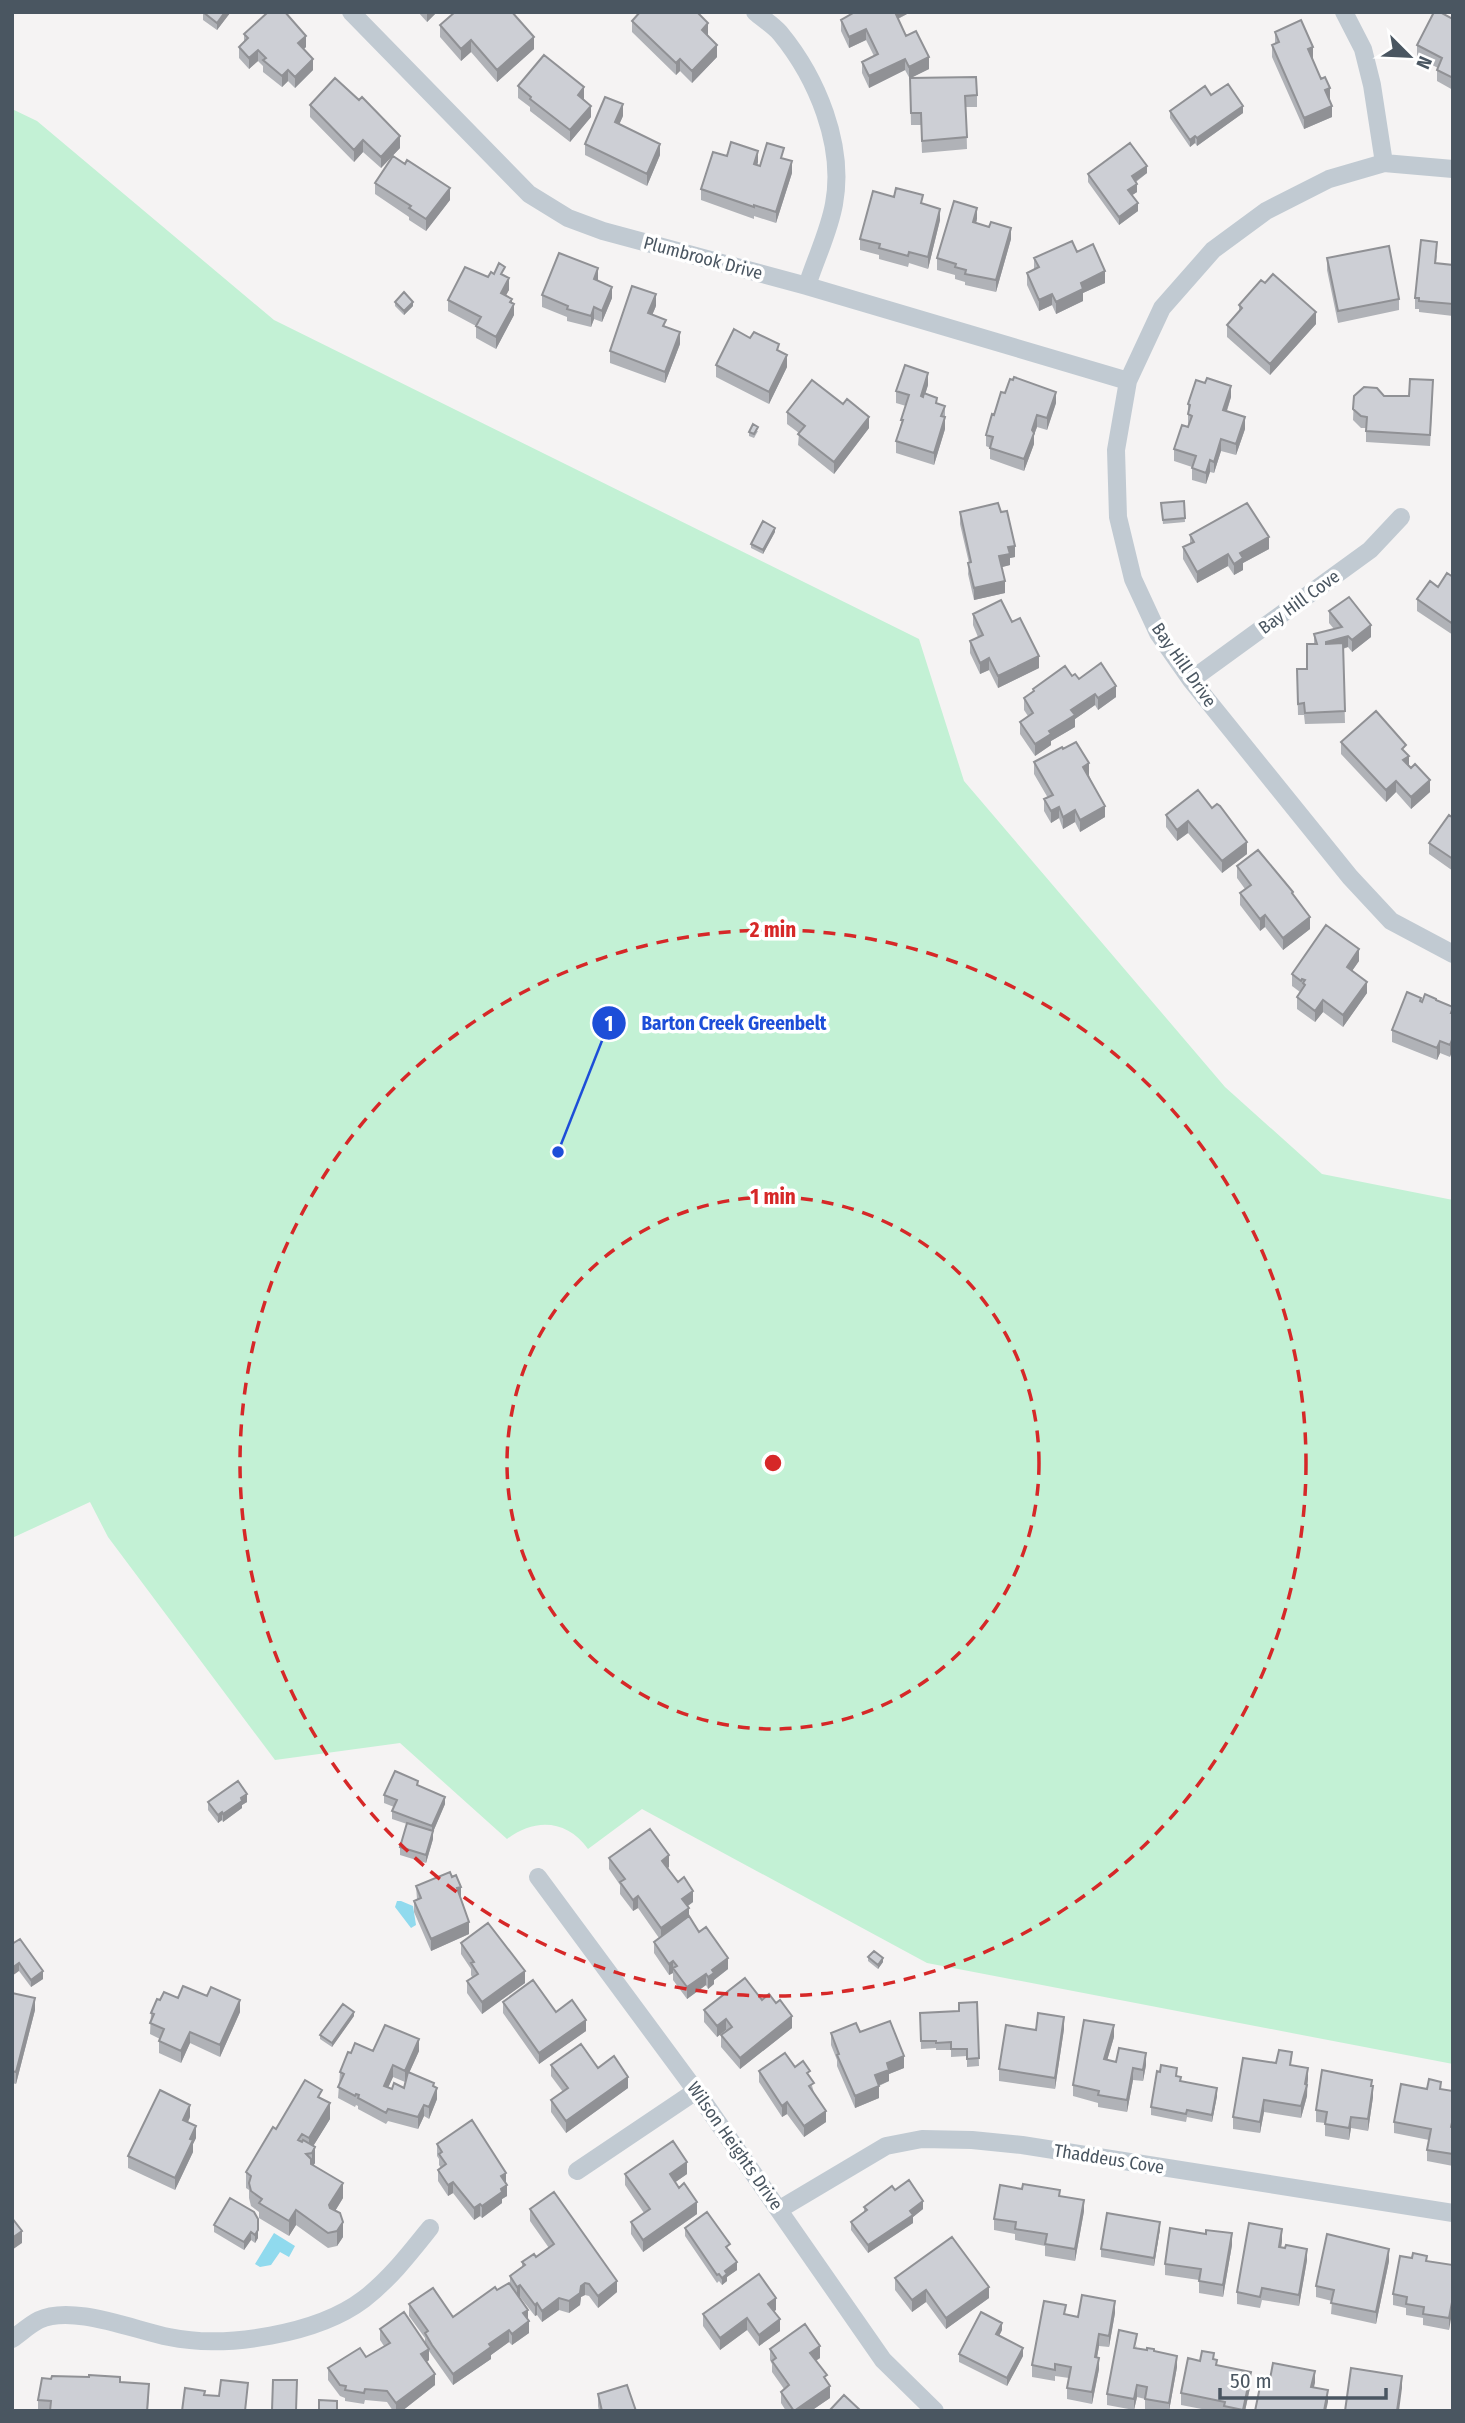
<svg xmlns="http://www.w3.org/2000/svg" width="1465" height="2423" viewBox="0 0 1465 2423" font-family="'Fira Sans Condensed',sans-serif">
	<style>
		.green { fill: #c3f1d5 }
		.water { fill: #90daee }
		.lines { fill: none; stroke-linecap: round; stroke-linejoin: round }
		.minor { stroke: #c1cad2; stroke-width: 18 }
		.wall { fill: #b0b2b7; fill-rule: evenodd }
		.shaded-wall { fill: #909195 }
		.building { fill: #cdcfd5; stroke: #909195; stroke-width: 2 }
		.ring { fill: none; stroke: #d62828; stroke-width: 3.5; stroke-dasharray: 12 9 }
		.labels { text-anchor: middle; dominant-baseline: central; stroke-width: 7; stroke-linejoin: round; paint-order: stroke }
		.street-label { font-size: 18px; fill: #4a5661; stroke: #fff }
		.centre { fill: #d62828; stroke: #fff; stroke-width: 3.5 }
		.ring-label { font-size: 21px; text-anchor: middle; font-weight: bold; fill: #d62828; stroke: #fff; stroke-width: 7; stroke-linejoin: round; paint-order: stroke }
		.leader { fill: none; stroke: #1d4ed8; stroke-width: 2.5 }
		.callout-dot { fill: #1d4ed8; stroke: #fff; stroke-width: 2.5 }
		.mark-label { font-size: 21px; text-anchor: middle; font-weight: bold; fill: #fff }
		.callout-label { font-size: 19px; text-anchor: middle; font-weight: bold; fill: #1d4ed8; stroke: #fff; stroke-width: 7; stroke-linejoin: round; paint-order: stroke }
	</style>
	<rect width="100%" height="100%" fill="#f5f3f3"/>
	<path class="green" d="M12 109 37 121 274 320 919 639 964 781 1225 1087 1322 1174 1453 1200V2064L927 1963 642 1809 588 1849C567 1819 534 1818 507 1839L400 1743 275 1760 108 1537 90 1502 12 1538Z"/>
	<path class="water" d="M397 1901H401L413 1906 416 1925 411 1928 395 1907Z
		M274 2233 295 2246 289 2257 280 2252 271 2265 260 2267 255 2264Z"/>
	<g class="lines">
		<path class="minor" d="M351 12 529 194 568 218 603 231 807 286 1128 381
			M755 12C763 19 773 25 780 33 817 78 845 145 834 204 829 232 815 260 807 286
			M1344 12 1363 49 1372 85 1384 163
			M1453 169 1384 163 1329 179 1266 211 1213 250 1162 308 1128 381 1116 450 1118 517 1133 579 1158 633 1191 680 1350 877 1391 921 1453 954
			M1191 680 1370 550 1401 517
			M538 1877 696 2091 883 2360 935 2411
			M577 2171 696 2091
			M780 2209 886 2146 922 2139 972 2140 1022 2145 1453 2213
			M12 2339C21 2333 29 2325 39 2320 72 2304 134 2330 169 2337 226 2349 318 2334 364 2299 390 2279 410 2253 430 2228"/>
	</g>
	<path class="wall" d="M203 12H230V13L217 30 203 20Z
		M418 12H437L427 22Z
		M907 12V14L898 19 906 36 929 69 910 78 977 95V107H966L967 149 922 153 921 125H911L910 79 905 70 869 88 862 73V62L874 56 866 40 849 48 841 31V20Z
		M1453 19V90L1437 81V70L1438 68 1417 57V45Z
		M632 21 708 35 717 57 692 83 680 71 676 75 632 32Z
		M440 25 534 49 497 82 471 52 461 61 440 37Z
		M1275 32 1313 59H1312L1330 100 1332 117 1304 129 1272 57V45L1275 44Z
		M244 34 306 47 304 49 313 70 295 88 288 81 282 87 263 72V66L258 61 249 69 239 58V47L244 42Z
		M518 86 584 99 591 117 570 142 530 111V107L518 98Z
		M1211 95 1243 113 1197 146 1195 143 1190 147 1170 118V111Z
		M310 105 400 148 381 168 363 152 354 162 310 117Z
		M623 116 619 124 660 155 647 186 585 155V144Z
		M727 156 758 162 757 165 760 166 784 159 792 173 776 223 754 216V219L701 200V189Z
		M405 164 450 200 426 231 409 220V217L375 194V183Z
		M1147 173 1136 182 1137 192 1132 195 1138 211 1119 225 1088 182V174Z
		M923 204 940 220 928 269 909 263 908 267 879 259V255L860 250V239Z
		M977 219 976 223 1011 239 996 292 965 285V282L955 279V275L937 270V258Z
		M1077 252 1105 283 1083 293V301L1056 314 1052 305 1039 311 1027 285V273L1034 270V258Z
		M1437 254 1436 263 1453 265V316L1419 312V309H1415V298Z
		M1327 258 1399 299V310L1338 323 1327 270Z
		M494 274 505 276 509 290 505 295 512 303 514 315 496 349 476 338V326L448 311V300Z
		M598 281 612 298 602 322 594 319 591 327 567 321V317L542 307V295Z
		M395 302 413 306 404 315 395 306Z
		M1239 305 1316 324 1270 375 1227 337V325L1239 312Z
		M656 306 652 315 666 327 680 344 665 383 610 363V351Z
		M750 338 779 351 787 367 769 404 716 377V365Z
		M928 385 925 394 937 403 945 406V429L934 465 896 453V441L906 406 896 403V391Z
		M1433 392 1430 446 1366 442V428H1361L1353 420 1354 396H1409Z
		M1231 397 1227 411 1245 429 1236 455 1221 451 1214 473 1210 472 1206 484 1192 480V467L1174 461V449L1189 426H1188V404Z
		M1056 403 1047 430 1037 427 1034 435V444L1024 471 990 459V448L986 446V435L994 415Z
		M787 412 869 428 834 474 798 445 799 433 787 424Z
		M758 431 754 438 749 436V432Z
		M1184 501 1185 522 1163 524 1161 503Z
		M960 512H1001L1015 557 1010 558V565L1001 567 1005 593 974 600 968 574 969 563 960 524Z
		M775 532 763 554 751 548V544Z
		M1190 535 1269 549 1243 563V570L1234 575 1228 566 1197 583 1183 559V547L1190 544Z
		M1453 577V635L1417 611V599Z
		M1329 611 1371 637 1352 652 1348 647 1343 649 1345 723 1305 724 1304 715H1298L1297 669H1307L1314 644V634L1334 629 1329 623Z
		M973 614 1012 622 1039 668 998 688 989 670 980 674 970 653V641L978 637 973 625Z
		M1072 676 1116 697 1098 710 1095 705 1075 719V727L1051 741V745L1035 756 1020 734V722L1028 716 1024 710V698L1033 692V689Z
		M1341 742 1406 753 1409 766 1430 792 1411 809 1396 792 1386 802 1341 754Z
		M1063 749 1089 775 1105 817 1080 832 1075 822 1063 829 1059 818 1051 823 1044 811V799L1048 798 1034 774V762Z
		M1198 790 1247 854 1222 873 1188 833 1177 841 1166 827V815Z
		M1453 818V871L1429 854V843Z
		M1237 866 1293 896 1310 929 1283 950 1265 927 1260 931 1240 905V893L1245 889 1237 878Z
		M1359 961 1352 971 1367 993 1343 1027 1323 1012 1315 1022 1297 1009V997L1300 992 1292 986V974Z
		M1436 1001 1453 1007 1450 1057 1440 1053 1437 1060 1392 1042V1030L1421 1002Z
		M418 1786 445 1804 433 1832V1839L426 1863 400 1855V1847L407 1824 392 1819V1811L394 1807 384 1803V1795Z
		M208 1802H247L242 1805V1808L223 1822 222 1820 218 1823 208 1810Z
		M609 1858 669 1867 668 1868 693 1902 688 1906 689 1917 699 1932 728 1969 714 1980V1984L708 1989 706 1985 687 1999 673 1980V1973L669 1975 654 1953V1942L659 1938 638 1908 633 1911 620 1894V1885L609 1869Z
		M416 1886 461 1898 469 1934 431 1951 414 1912V1901L417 1899Z
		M461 1943 525 1983 482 2014 467 1993V1981L472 1977 471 1975V1969L461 1954Z
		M12 1944 43 1979 31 1987 19 1971Z
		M868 1957 883 1962 878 1969 868 1961Z
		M12 1993 35 2010 16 2084 12 2083Z
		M178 1998 240 2012 220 2057 190 2043 181 2063 159 2053V2041L160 2039 150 2034 151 2013 160 2000Z
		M503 2002 556 2012 586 2031 539 2064 503 2013Z
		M977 2002 979 2066 967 2067V2056L951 2057V2050H936V2048L921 2049 920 2013 959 2011Z
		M704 2010 792 2028 740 2069 721 2047V2035L726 2031V2030L717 2037 704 2022Z
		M354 2016 332 2047 320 2039V2035Z
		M1064 2029 1055 2089 999 2081V2069L1036 2030Z
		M860 2032 904 2068 889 2074V2081L879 2086V2098L855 2108 837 2066V2060L831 2045V2033Z
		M1114 2037 1107 2060 1146 2065 1143 2081 1133 2080 1127 2112 1098 2107V2103L1073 2096V2085Z
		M373 2051H419L409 2073 434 2086 437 2099 429 2119 424 2116 418 2129 388 2121 386 2124 358 2109V2106L356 2105 355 2107 338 2098 340 2072 351 2053ZM393 2077 405 2082 404 2088 392 2089 388 2087Z
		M551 2065 598 2068 628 2088 566 2133 551 2112V2100L563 2092 551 2076Z
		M1292 2065 1308 2079 1307 2096 1301 2118 1264 2112 1260 2133 1233 2129V2117Z
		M795 2067 810 2078 814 2093 826 2122 804 2137 787 2114 782 2117 759 2082V2071Z
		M1177 2076 1181 2081 1217 2096 1212 2122 1187 2117 1186 2122 1151 2115V2107Z
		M1372 2086 1373 2097 1368 2131 1351 2128 1349 2140 1325 2136V2123L1316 2122V2110Z
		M1427 2089 1453 2091V2166L1427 2161V2150L1429 2140 1394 2133V2122Z
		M322 2099 330 2119 313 2146 315 2163 313 2166 343 2198 335 2211 343 2237 337 2246 328 2248 296 2225 289 2236 259 2218V2212L251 2206 249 2198V2190L246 2188V2172L276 2129Z
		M190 2117 188 2122 196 2138 193 2144V2152L175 2190 128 2168V2156Z
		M437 2144 506 2183 507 2196 502 2199V2203L482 2218 480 2216 474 2220 453 2193 448 2196 438 2181V2170L441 2168 439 2165V2159L437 2156Z
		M625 2174H687L675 2182 697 2214 643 2252 631 2234V2222L644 2213 625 2185Z
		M895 2190 923 2209 913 2217V2223L868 2253 851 2230V2222L864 2212V2207Z
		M1060 2196 1084 2211 1075 2261 1045 2256V2246L1015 2240V2234L994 2230V2219Z
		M530 2209 617 2292 598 2308 589 2296 585 2295 581 2297 580 2305 569 2313 559 2310 542 2322 537 2315 535 2316 520 2297H519L528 2320 529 2333 512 2345 509 2342 491 2355V2359L453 2385 429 2351V2360L427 2362 435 2385 402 2411H393L387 2402 365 2400 364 2404 345 2401V2398L340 2396 328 2380V2368L366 2357 384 2346 380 2340V2329L425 2343V2338L409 2316V2304L453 2317 497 2290 510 2284V2276L522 2267V2262L536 2257 549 2248 530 2221Z
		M254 2212 258 2238 255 2243 251 2240 244 2250 214 2232V2225Z
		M685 2228 730 2251 737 2270 727 2277V2281L722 2285 719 2281 717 2283 685 2236Z
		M1160 2229 1154 2266 1101 2257V2249Z
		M1282 2241 1281 2248 1307 2260 1299 2306 1262 2300 1260 2308 1237 2304V2292Z
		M1232 2245 1223 2297 1199 2293V2280L1165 2275V2264Z
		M1389 2261 1376 2324 1331 2314 1332 2301 1316 2297V2286Z
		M1427 2261 1453 2265 1449 2330 1423 2325V2318L1406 2315V2308L1393 2305V2294Z
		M895 2278 989 2298 946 2329 926 2302 912 2312 895 2290Z
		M776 2310 774 2311 780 2331 759 2346 747 2330 720 2350 703 2326V2314Z
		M1115 2313 1109 2347 1099 2346 1097 2357 1099 2369 1092 2404 1067 2399V2388L1069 2378 1055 2376V2381L1032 2377V2365L1066 2314 1078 2317Z
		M1002 2330 999 2336 1023 2356 1007 2386 959 2362V2354Z
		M1137 2345 1136 2348 1154 2351 1177 2367 1169 2411 1145 2410V2399L1137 2397 1134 2410 1107 2405V2394Z
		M770 2349 820 2358 816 2361 827 2381 830 2398 811 2411H786L781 2403V2392L784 2389 772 2372V2364L770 2360Z
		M1214 2359 1217 2365 1251 2383 1245 2411H1212L1181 2405V2393L1200 2361Z
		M120 2382 149 2395 148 2411H38V2400Z
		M598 2394 635 2410 636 2411H599L598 2406Z"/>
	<path class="shaded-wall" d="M225 12H230V13L217 30V23Z
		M427 12H437L427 22Z
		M893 12H907V14L893 21Z
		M708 23V35L702 42V30Z
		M866 29V40L849 48V37Z
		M306 36V47L298 54V43Z
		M534 37V49L497 82V70Z
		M471 40V52L461 61V49Z
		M717 45V57L692 83V71Z
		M1313 47V59L1308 61V49Z
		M258 50V61L249 69V58Z
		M929 57V69L909 79V67Z
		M313 59V70L295 88V77Z
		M680 59V71L676 75V63Z
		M905 59V70L869 88V76Z
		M288 70V81L282 87V76Z
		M584 87V99L578 106V95Z
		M1330 88V100L1325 102V90Z
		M623 104V116L615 134V122Z
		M591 106V117L570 142V130Z
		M1243 106V113L1197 146V138Z
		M1332 106V117L1304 129V118Z
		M400 136V148L381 168V157Z
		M1195 136V143L1190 147V140Z
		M363 140V152L354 162V150Z
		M660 144V155L647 186V174Z
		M758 151V162L754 175V164Z
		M792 161V173L776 223V212Z
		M1147 166V173L1132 184V176Z
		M1137 184V192L1128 198V190Z
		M450 188V200L426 231V219Z
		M1138 203V211L1119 225V217Z
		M977 208V219L973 233V222Z
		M940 209V220L928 269V257Z
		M1011 228V239L996 292V280Z
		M598 268V280L594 291V279Z
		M1105 271V283L1083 293V301L1056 314V302L1081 283Z
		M509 278V290L501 305V293Z
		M612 287V298L602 322V311Z
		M656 294V306L648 325V313Z
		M1052 294V305L1039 311V300Z
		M512 299V309L514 304V315L496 349V337Z
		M413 302V306L404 315V311Z
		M594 307V319L591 327V316Z
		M1316 312V324L1270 375V364Z
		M680 332V344L665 383V372Z
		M787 355V367L769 404V392Z
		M928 373V385L921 408V396Z
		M1231 386V397L1223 422V410Z
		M1056 392V403L1047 430V418Z
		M1037 415V427L1034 435V444L1024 471V459Z
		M869 417V428L834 474V462Z
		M945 417V429L934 465V453Z
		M1245 417V429L1236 455V444Z
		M1221 439V451L1214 473V462Z
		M1210 460V472L1206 484V473Z
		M775 528V532L763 554V550Z
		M1269 537V549L1243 563V570L1234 575V564L1240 553Z
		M1015 546V557L1010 558V565L999 568V556L1008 547Z
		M1228 554V566L1197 583V572Z
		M1005 581V593L974 600V588Z
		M1371 625V637L1352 652V640Z
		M1348 636V647L1326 653V642Z
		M1039 656V668L998 688V676Z
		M989 658V670L980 674V663Z
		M1116 686V697L1098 710V698Z
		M1095 694V705L1075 719V727L1051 741V745L1035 756V744L1071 710Z
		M1409 756V767L1403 760Z
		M1089 763V775L1083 778V767Z
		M1430 780V792L1411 809V797Z
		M1396 781V792L1386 802V790Z
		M1105 806V817L1080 832V820Z
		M1059 807V818L1051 823V811Z
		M1075 810V822L1063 829V817Z
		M1188 821V833L1177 841V830Z
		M1247 842V854L1222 873V861Z
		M1265 915V927L1260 931V919Z
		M1310 917V929L1283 950V938Z
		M1359 949V961L1347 978V967Z
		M1367 982V993L1343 1027V1015Z
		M1323 1000V1012L1315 1022V1011Z
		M1453 1037V1049L1450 1057V1045Z
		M1440 1041V1053L1437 1060V1048Z
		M247 1794V1802L242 1805V1808L223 1822V1814Z
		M445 1797V1804L433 1832V1839L426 1863V1855L432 1834V1826Z
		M222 1812V1820L218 1823V1815Z
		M669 1855V1867L662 1872V1861Z
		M461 1887V1898L457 1888Z
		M693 1891V1902L682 1910V1899Z
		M638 1896V1908L633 1911V1900Z
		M689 1908V1919L661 1940V1928Z
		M469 1922V1934L431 1951V1939Z
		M728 1958V1969L714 1980V1984L708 1989V1977L712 1970Z
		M883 1958V1962L878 1969V1965Z
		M673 1961V1973L669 1975V1964Z
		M19 1963V1971L12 1976V1968Z
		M43 1971V1979L31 1987V1980Z
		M525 1971V1983L482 2014V2002Z
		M706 1974V1985L687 1999V1987Z
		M35 1998V2010L16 2084V2072Z
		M240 2000V2012L220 2057V2045Z
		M354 2012V2016L332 2047V2043Z
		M792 2016V2028L740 2069V2058Z
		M1064 2017V2029L1055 2089V2078Z
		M726 2019V2030L717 2037V2026Z
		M586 2020V2031L539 2064V2053Z
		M1114 2025V2037L1104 2071V2059Z
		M190 2032V2043L181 2063V2051Z
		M419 2039V2051L405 2082V2071Z
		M1146 2053V2065L1143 2081V2070Z
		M904 2056V2068L889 2074V2081L875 2087V2075L887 2063Z
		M393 2065V2077L384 2097V2086Z
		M1133 2068V2080L1127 2112V2100Z
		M1308 2068V2079L1306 2090 1307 2085V2096L1301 2118V2106Z
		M628 2077V2088L566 2133V2121Z
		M434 2083V2095L437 2088V2099L429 2119V2107Z
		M879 2086V2098L855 2108V2096Z
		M1373 2086V2097L1368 2131V2119Z
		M1217 2088V2096L1212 2122V2115Z
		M1264 2100V2112L1260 2133V2122Z
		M787 2102V2114L782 2117V2106Z
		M330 2103V2119L309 2153V2138Z
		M190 2105V2117L183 2132V2120Z
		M424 2105V2116L418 2129V2117Z
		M826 2111V2122L804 2137V2126Z
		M1351 2117V2128L1349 2140V2128Z
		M196 2126V2138L193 2144V2152L175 2190V2178Z
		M315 2147V2163L312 2168V2153Z
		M687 2162V2174L670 2186V2174Z
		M506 2173V2185L501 2176Z
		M453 2182V2193L448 2196V2185Z
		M343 2183V2198L329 2221V2205Z
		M507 2185V2196L502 2199V2203L482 2218V2206Z
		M1084 2200V2211L1075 2261V2249Z
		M923 2201V2209L913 2217V2223L868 2253V2245Z
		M697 2202V2214L643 2252V2240Z
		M480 2204V2216L474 2220V2208Z
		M296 2210V2225L289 2236V2221Z
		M258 2219V2238L255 2243V2235Z
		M343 2222V2237L337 2246V2231Z
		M1160 2222V2229L1154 2266V2258Z
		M1282 2229V2241L1279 2259V2247Z
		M22 2231V2243L12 2250V2238Z
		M251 2232V2240L244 2250V2242Z
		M1232 2233V2245L1223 2297V2285Z
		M1307 2249V2260L1299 2306V2295Z
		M1389 2249V2261L1376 2324V2312Z
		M737 2262V2270L727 2277V2281L722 2285V2278L725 2271Z
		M617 2281V2292L598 2308V2296Z
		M585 2283V2295L581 2297 580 2305 569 2313V2301L581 2286Z
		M520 2285V2297L517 2298V2287Z
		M989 2287V2298L946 2329V2318Z
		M926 2290V2302L912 2312V2300Z
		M1453 2297V2308L1449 2330V2318Z
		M559 2298V2310L542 2322V2311Z
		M776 2298V2310L768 2315V2304Z
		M1115 2301V2313L1109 2347V2336Z
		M537 2303V2315L535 2316V2305Z
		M528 2310V2321L523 2313Z
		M747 2318V2330L720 2350V2338Z
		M780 2319V2331L759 2346V2335Z
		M529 2321V2333L512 2345V2334Z
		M1002 2323V2330L996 2342V2334Z
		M509 2330V2342L491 2355V2359L453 2385V2374L489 2344Z
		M1099 2334V2346L1095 2369V2357Z
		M820 2346V2358L810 2364V2353Z
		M1023 2348V2356L1007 2386V2378Z
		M429 2349V2360L421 2366V2354Z
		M1177 2356V2367L1169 2411V2403Z
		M1099 2358V2369L1092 2404V2392Z
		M1315 2371V2383L1311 2399V2387Z
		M1251 2372V2383L1245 2411H1243Z
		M435 2374V2385L402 2411H396V2403Z
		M1402 2376V2388L1399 2411H1397Z
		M1137 2385V2397L1134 2410V2399Z
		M830 2386V2398L811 2411H795Z
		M1328 2390V2402L1326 2411H1324Z"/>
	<path class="building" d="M203 12H225L217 23Z
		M268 12H285L306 36 298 43 313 59 295 77 288 70 282 76 263 60 266 58 258 50 249 58 239 47 248 38 244 34Z
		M455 12H512L534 37 497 70 471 40 461 49 440 25Z
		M640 12H697L708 23 702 30 717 45 692 71 680 59 676 63 632 21Z
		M855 12H895L906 36 916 31 929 57 909 67 905 59 869 76 862 62 878 54 866 29 849 37 841 20Z
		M1434 12H1440L1453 19V78L1437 70 1442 58 1417 45Z
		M1301 20 1313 47 1308 49 1321 79 1325 77 1330 88 1325 90 1332 106 1304 118 1272 45 1279 42 1275 32Z
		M544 55 584 87 578 95 591 106 570 130 530 99 531 97 518 86Z
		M976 77 977 95 965 96 967 137 922 141 921 113H911L910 78Z
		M335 78 359 100 362 97 400 136 381 157 363 140 354 150 310 105Z
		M1228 84 1243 106 1197 138 1195 136 1190 140 1170 111 1205 86 1211 95Z
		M605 97 623 104 615 122 660 144 647 174 585 144Z
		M731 142 758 151 754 164 760 166 767 143 784 148 781 158 792 161 776 212 754 205V207L701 189 713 152 727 156Z
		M1130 143 1147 166 1132 176 1137 184 1128 190 1138 203 1119 217 1088 174Z
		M393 156 405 164 407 160 450 188 426 219 409 208 411 206 375 183Z
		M896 188 923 195 921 203 940 209 928 257 909 252 908 256 890 251 879 248 880 244 860 239 873 191 894 197Z
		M954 201 977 208 973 222 989 227 991 222 1011 228 996 280 965 274 966 270 955 267 956 264 937 258Z
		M1421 240 1437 242 1435 263 1453 265V304L1419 301V298H1415Z
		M1072 241 1077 252 1093 244 1105 271 1081 283 1083 289 1056 302 1052 294 1039 300 1027 273 1039 267 1034 258Z
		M1389 246 1399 299 1338 311 1327 258Z
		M559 253 598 268 594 279 612 287 602 311 594 307 591 316 567 309 568 306 542 295Z
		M499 263 505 267 501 274 509 278 501 293 512 299 510 302 514 304 496 337 476 326 481 317 448 300 465 267 488 277 491 272 494 274Z
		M1273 274 1316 312 1270 364 1227 325 1242 308 1239 305 1261 280 1265 283Z
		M632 286 656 294 648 313 666 320 663 326 680 332 665 372 610 351Z
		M404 292 413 302 404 311 395 302Z
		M734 329 750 338 754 332 779 344 777 350 787 355 769 392 716 365Z
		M905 365 928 373 921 396 923 397 924 393 937 398 936 403 945 406 941 416 945 417 934 453 896 441 903 420H901L909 395 896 391Z
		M1014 377 1056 392 1047 418 1037 415 1032 430 1034 433 1024 459 990 448 993 437 986 435 992 414 994 415 1001 392 1005 393 1010 379 1013 380Z
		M1207 378 1231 386 1223 410 1245 417 1236 444 1221 439 1214 462 1210 460 1206 473 1192 468 1196 456 1174 449 1182 425 1188 427 1192 416 1188 414 1190 405 1188 404 1196 380 1205 383Z
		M1410 379 1433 380 1430 435 1366 431 1367 417 1361 416 1353 409 1354 396 1364 387 1377 388 1384 396H1409Z
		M812 380 843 404 847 399 869 417 834 462 798 434 805 426 787 412Z
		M753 424 758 427 754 434 749 432Z
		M1184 501 1185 518 1163 520 1161 503Z
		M998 503 1001 512 1007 511 1015 546 1008 547 1010 554 999 556 1005 581 974 588 968 563 971 562 960 512Z
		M1247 503 1269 537 1240 553 1243 558 1234 564 1228 554 1197 572 1183 547 1194 542 1190 535Z
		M763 521 775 528 763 550 751 544Z
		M1447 573 1453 577V624L1417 599 1430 581 1438 587Z
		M1349 597 1371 625 1352 640 1348 636 1326 642V644L1343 643 1345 711 1305 713 1304 703 1298 704 1297 669H1307V644H1317L1314 634 1342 627 1329 611Z
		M1001 600 1012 622 1020 618 1039 656 998 676 989 658 980 663 970 641 983 635 973 614Z
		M1101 663 1116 686 1098 698 1095 694 1071 710 1075 715 1049 731 1051 734 1035 744 1020 722 1033 713 1024 698 1034 691 1033 689 1065 666 1072 676 1075 674 1079 679Z
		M1376 711 1406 745 1402 749 1409 756 1403 760 1411 768 1415 764 1430 780 1411 797 1396 781 1386 790 1341 742Z
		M1076 742 1089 763 1083 767 1105 806 1080 820 1075 810 1063 817 1059 807 1051 811 1044 799 1053 795 1034 762 1062 747 1063 749Z
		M1198 790 1212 808 1217 804 1220 806 1247 842 1222 861 1188 821 1177 830 1166 815Z
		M1449 815 1453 818V859L1429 843Z
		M1258 850 1293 892 1292 893 1310 917 1283 938 1265 915 1260 919 1240 893 1251 885 1237 866Z
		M1326 925 1359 949 1347 967 1367 982 1343 1015 1323 1000 1315 1011 1297 997 1305 985 1303 983 1305 980 1302 979 1301 981 1292 974Z
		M1407 992 1421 998 1420 1001 1422 1002 1425 994 1436 999V1000L1453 1007 1451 1013H1453V1037L1450 1045 1440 1041 1437 1048 1392 1030Z
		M395 1771 418 1781 417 1785 445 1797 432 1826 392 1811 397 1800 384 1795Z
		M238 1781 247 1794 241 1798 242 1801 223 1814 222 1812 218 1815 208 1802Z
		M407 1823 433 1831 426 1855 400 1847Z
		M650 1829 669 1855 662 1861 678 1882 684 1877 693 1891 682 1899 689 1908 661 1928 638 1896 633 1900 620 1882 625 1879 609 1858Z
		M450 1872 452 1877 456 1875 461 1887 457 1888 469 1922 431 1939 414 1901 421 1898 416 1886Z
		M689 1916 699 1932 706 1927 728 1958 712 1970 714 1973 708 1977 706 1974 687 1987 673 1968 677 1966 673 1961 669 1964 654 1942Z
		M488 1923 525 1971 482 2002 467 1981 478 1974 471 1963 474 1962 461 1943Z
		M20 1939 43 1971 31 1980 19 1963 12 1968V1944Z
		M874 1951 883 1958 878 1965 868 1957Z
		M745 1978 762 2000 769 1994 776 2003 780 2000 792 2016 740 2058 721 2035 732 2027 726 2019 717 2026 704 2010Z
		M533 1980 556 2012 572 2000 586 2020 539 2053 503 2002Z
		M183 1986 207 1996 211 1987 240 2000 220 2045 190 2032 181 2051 159 2041 164 2029 150 2023 154 2014 151 2013 157 1999 160 2000 164 1992 178 1998Z
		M12 1993 35 1998 16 2072 12 2071Z
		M977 2002 979 2058 967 2059V2049H951V2042L936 2043V2041H921L920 2013 959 2011V2003Z
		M343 2004 354 2012 332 2043 320 2035Z
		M1038 2013 1064 2017 1055 2078 999 2069 1006 2025 1036 2030Z
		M1084 2020 1114 2025 1104 2059 1116 2062 1119 2048 1146 2053 1143 2070 1133 2068 1127 2100 1098 2095 1099 2091 1073 2085Z
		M890 2021 904 2056 887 2063 889 2070 875 2075 879 2086 855 2096 837 2055 839 2054 831 2033 856 2023 860 2032Z
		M385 2025 419 2039 405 2071 393 2065 384 2086 392 2089 394 2083 404 2088 408 2072 434 2083 433 2086 437 2088 429 2107 424 2105 418 2117 388 2109 386 2113 358 2098 359 2095 356 2094 355 2096 338 2087 344 2074 340 2072 348 2052 351 2053 355 2043 373 2051Z
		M581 2044 598 2068 614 2056 628 2077 566 2121 551 2100 568 2088 551 2065Z
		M1279 2050 1292 2052 1290 2065 1308 2068 1305 2084 1307 2085 1301 2106 1264 2100 1260 2122 1233 2117 1243 2058 1276 2063Z
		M785 2053 795 2067 803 2061 810 2071 807 2073 814 2083 809 2086 826 2111 804 2126 787 2102 782 2106 759 2071Z
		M1161 2065 1177 2068 1176 2076 1181 2077 1180 2081 1217 2088 1212 2115 1187 2110 1186 2114 1151 2107 1157 2071 1160 2072Z
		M1322 2070 1372 2080 1371 2086H1373L1368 2119 1351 2117 1349 2128 1325 2124 1327 2112 1316 2110Z
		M1429 2079 1441 2082 1440 2089 1453 2091V2118L1451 2127 1453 2128V2154L1427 2150 1431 2129 1394 2122 1401 2084 1427 2089Z
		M305 2080 322 2090 318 2097 330 2103 309 2138 302 2134 298 2140 302 2142 303 2140 315 2147 312 2153 306 2154 311 2159V2164L343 2183 329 2205 330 2208 340 2213 343 2222 337 2231 328 2233 296 2210 289 2221 259 2203 262 2199 251 2191 249 2183 251 2176 246 2172 273 2127 276 2129Z
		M160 2090 190 2105 183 2120 196 2126 190 2139 193 2140 175 2178 128 2156Z
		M472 2120 506 2173 501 2176 507 2185 501 2189 502 2192 482 2206 480 2204 474 2208 453 2182 448 2185 438 2170 446 2164 439 2154 442 2152 437 2144Z
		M673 2141 687 2162 670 2174 679 2188 684 2183 697 2202 643 2240 631 2222 650 2209 625 2174Z
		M909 2180 923 2201 910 2211 913 2215 868 2245 851 2222 867 2210 864 2207 892 2186 895 2190Z
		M1023 2184 1060 2190 1059 2196 1084 2200 1075 2249 1045 2244 1047 2234 1015 2229 1016 2222 994 2219 1000 2185 1022 2189Z
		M554 2192 617 2281 598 2296 589 2284 585 2283 581 2286 580 2293 569 2301 559 2298 542 2311 537 2303 535 2305 520 2285 517 2287 510 2276 525 2265 522 2262 534 2254 536 2257 554 2244 530 2209Z
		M230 2198 254 2212 258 2219V2230L255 2235 251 2232 244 2242 214 2225Z
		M707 2212 730 2244 726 2247 737 2262 725 2271 727 2274 722 2278 719 2274 717 2275 685 2228Z
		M1107 2213 1160 2222 1154 2258 1101 2249Z
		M12 2218 22 2231 12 2238Z
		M1249 2223 1282 2229 1279 2247 1285 2248 1286 2245 1307 2249 1299 2295 1262 2288 1260 2297 1237 2292Z
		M1170 2228 1206 2234V2230L1232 2233 1223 2285 1199 2281 1201 2269 1165 2264Z
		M1327 2234 1389 2249 1376 2312 1331 2303 1334 2290 1316 2286Z
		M952 2237 989 2287 946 2318 926 2290 912 2300 895 2278Z
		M1413 2253 1427 2256 1426 2261 1453 2265V2297L1449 2318 1423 2314 1424 2307 1406 2304 1407 2297 1393 2294 1400 2256 1412 2258Z
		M759 2274 776 2298 768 2304 780 2319 759 2335 747 2318 720 2338 703 2314Z
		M509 2283 528 2310 523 2313 529 2321 512 2334 509 2330 489 2344 491 2347 453 2374 432 2345 425 2333 428 2331 409 2304 433 2288 453 2317 495 2287 497 2290Z
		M1082 2295 1115 2301 1109 2336 1099 2334 1095 2357 1099 2358 1092 2392 1067 2388 1071 2367 1055 2364V2370L1032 2365 1044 2301 1066 2305 1064 2314 1078 2317Z
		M404 2312 429 2349 421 2354 435 2374 396 2403 387 2391 365 2389 364 2393 345 2390 346 2386 340 2385 328 2368 360 2348 366 2357 390 2343 380 2329Z
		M981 2312 1002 2323 996 2334 1023 2348 1007 2378 959 2354Z
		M805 2324 820 2346 810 2353 827 2375 824 2377 830 2386 794 2411 781 2392 789 2385 772 2361 776 2358 770 2349Z
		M1119 2330 1137 2334 1134 2348 1147 2350V2348L1154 2349V2351L1177 2356 1169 2403 1145 2399 1147 2387 1137 2385 1134 2399 1107 2394Z
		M1202 2351 1214 2353 1213 2359 1217 2360 1216 2365 1251 2372 1243 2410 1224 2406 1225 2402 1181 2393 1188 2358 1200 2361Z
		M1273 2363 1315 2371 1311 2387 1328 2390 1324 2411H1255L1262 2377 1270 2379Z
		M1351 2368 1402 2376 1397 2411H1345Z
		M89 2375 120 2377V2382L149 2384 147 2411H50L51 2401 38 2400 42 2378 51 2379 52 2376 89 2377Z
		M221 2380 248 2383 245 2411H182L185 2388 205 2391 204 2395 219 2396Z
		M273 2380H297L296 2411H272Z
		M627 2385 636 2411H602L598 2394Z
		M844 2395 861 2411H829Z
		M319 2400 337 2401V2411H319Z"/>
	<g class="ring">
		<circle cx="773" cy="1463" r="266"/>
		<circle cx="773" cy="1463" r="533"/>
	</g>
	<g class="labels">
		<g class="street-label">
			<text transform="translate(703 258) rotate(15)">Plumbrook Drive</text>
			<text transform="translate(1299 602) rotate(-36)">Bay Hill Cove</text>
			<text transform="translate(1184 665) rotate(55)">Bay Hill Drive</text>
			<text transform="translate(735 2146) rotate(55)">Wilson Heights Drive</text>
			<text transform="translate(1109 2159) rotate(9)">Thaddeus Cove</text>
		</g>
	</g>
	<circle cx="773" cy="1463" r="10" class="centre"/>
	<g class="ring-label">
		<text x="773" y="937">2 min</text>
		<text x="773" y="1204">1 min</text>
	</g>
	<path class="leader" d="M558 1152L609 1023"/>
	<g class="callout-dot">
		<circle cx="558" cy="1152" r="7"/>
		<circle cx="609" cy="1023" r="18"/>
	</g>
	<g class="mark-label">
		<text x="609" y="1031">1</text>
	</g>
	<g class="callout-label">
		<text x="734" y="1030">Barton Creek Greenbelt</text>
	</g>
	<rect width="1465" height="2423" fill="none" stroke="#4a5661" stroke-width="28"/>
	<g transform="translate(1409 56) rotate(114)" stroke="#ffffff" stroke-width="5" paint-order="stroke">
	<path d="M0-5L12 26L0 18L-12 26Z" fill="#4a5661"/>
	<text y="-10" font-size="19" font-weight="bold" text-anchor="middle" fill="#4a5661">N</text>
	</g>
	<path d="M1220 2388v10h166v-10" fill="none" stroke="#4a5661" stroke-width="3.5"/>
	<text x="1230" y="2388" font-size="21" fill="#4a5661" stroke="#ffffff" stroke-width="5" paint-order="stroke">50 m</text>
</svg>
